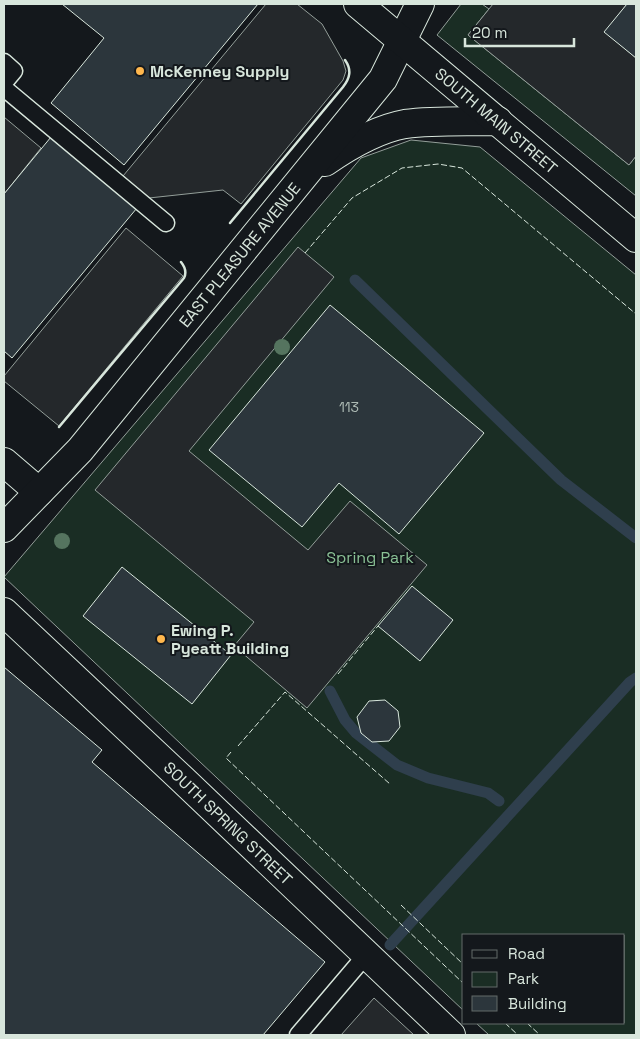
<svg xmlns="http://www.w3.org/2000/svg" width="640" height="1039" viewBox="0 0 640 1039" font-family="'Space Grotesk',sans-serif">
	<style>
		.green { fill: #1a2d24; stroke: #939e99 }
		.parking { fill: #24282b; stroke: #939e99 }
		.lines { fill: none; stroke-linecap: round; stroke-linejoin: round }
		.stream { stroke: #2f3f4d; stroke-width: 11 }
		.building { fill: #2c363c; stroke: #d8e6dc }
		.lane-casing { stroke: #d8e6dc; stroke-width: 19 }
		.street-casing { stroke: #d8e6dc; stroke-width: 30 }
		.secondary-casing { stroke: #d8e6dc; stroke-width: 30 }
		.primary-casing { stroke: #d8e6dc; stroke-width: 30 }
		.lane { stroke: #14181c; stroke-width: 16 }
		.street { stroke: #14181c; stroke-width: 28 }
		.secondary { stroke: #14181c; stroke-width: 28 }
		.primary { stroke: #14181c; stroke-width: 28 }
		.fence { stroke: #d8e6dc; stroke-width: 1; stroke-dasharray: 6 2.5; stroke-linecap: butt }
		.wall { stroke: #d8e6dc; stroke-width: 2.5 }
		.tree { fill: #55745f }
		.poi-dot { fill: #ffb74d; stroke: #14181c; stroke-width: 2 }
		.labels { text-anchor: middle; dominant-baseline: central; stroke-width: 4; stroke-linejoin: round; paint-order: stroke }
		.number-label { font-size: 14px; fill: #adbab4 }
		.poi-label { font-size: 16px; font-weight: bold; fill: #d8e6dc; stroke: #14181c; text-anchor: start }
		.street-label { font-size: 16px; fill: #d8e6dc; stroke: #14181c }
		.park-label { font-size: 16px; fill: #8ac095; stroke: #14181c }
	</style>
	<rect width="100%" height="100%" fill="#14181c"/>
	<path class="green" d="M461 4H482L489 9 468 35 629 165 636 156V196L437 35Z
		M411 140 480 147 636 275V1035H489L476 1023H624V935H464V1011L4 577 361 158Z"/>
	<path class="parking" d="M266 4H297L322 24 343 61 346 71 343 80 241 204 223 190 149 198 123 176Z
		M493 4H627L605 32 636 58V156L629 165 468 35Z
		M4 117 41 148 4 194Z
		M126 228 183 276 59 426 4 381V376Z
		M298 247 334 277 189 451 308 550 350 501 427 565 307 708 234 646 254 622 95 490Z
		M374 998 414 1035H341Z"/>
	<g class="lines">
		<path class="stream" d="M355 280 561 480 636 538
			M330 691 345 720 356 733 397 765 428 778 488 793 499 801
			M390 945 630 682 636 678"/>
	</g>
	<path class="building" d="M62 4H258L124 165 51 103 104 38Z
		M627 4H636V58L604 32Z
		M51 137 137 208 12 358 4 351V194Z
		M330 305 484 433 399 534 339 483 302 527 209 450Z
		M122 567 231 655 192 704 83 616Z
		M412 586 453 620 420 661 378 626Z
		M4 667 102 750 92 762 325 962 263 1035H4Z
		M385 700 398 711 400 727 389 741 372 742 361 733 357 717 369 701Z"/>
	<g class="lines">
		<defs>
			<path id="lane" d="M4 62 14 71 4 83
				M4 88 166 223
				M298 1035 366 955"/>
			<g id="street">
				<path d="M4 462 39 492"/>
				<path id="s1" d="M4 612 183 780 451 1035"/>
			</g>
			<g id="secondary">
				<path d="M325 162C348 146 377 129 405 124 436 120 467 122 498 121"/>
				<path id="s2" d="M4 528 80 450 383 79 420 4"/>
			</g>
			<g id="primary">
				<path id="s3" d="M358 4 636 238"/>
			</g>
		</defs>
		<use href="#lane" class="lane-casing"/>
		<use href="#street" class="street-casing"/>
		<use href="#secondary" class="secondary-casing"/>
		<use href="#primary" class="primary-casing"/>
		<use href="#lane" class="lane"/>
		<use href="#street" class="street"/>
		<use href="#secondary" class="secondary"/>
		<use href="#primary" class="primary"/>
		<path class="fence" d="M305 253 352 198 402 168 438 164 462 168 636 314
			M338 674 378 626
			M238 746 285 692 390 784
			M231 752 226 758 464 984
			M401 905 464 965
			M505 1023 518 1035
			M527 1023 540 1035"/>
		<path class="wall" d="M230 223 343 87C350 78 352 70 345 60
			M59 427 184 278C187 272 185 267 181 262"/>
	</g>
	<g class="tree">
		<circle cx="282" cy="347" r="8"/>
		<circle cx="62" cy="541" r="8"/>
	</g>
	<g class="poi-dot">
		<circle cx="140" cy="71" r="5"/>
		<circle cx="161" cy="639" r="5"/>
	</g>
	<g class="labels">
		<g class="number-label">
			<text x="349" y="407">113</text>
		</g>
		<g class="poi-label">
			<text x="150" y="71">McKenney Supply</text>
			<text x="171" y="630">Ewing P.<tspan x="171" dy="18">Pyeatt Building</tspan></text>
		</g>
		<g class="street-label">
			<text stroke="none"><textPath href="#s3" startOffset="181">SOUTH MAIN STREET</textPath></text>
			<text stroke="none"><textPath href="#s2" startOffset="361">EAST PLEASURE AVENUE</textPath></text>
			<text stroke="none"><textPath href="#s1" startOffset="308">SOUTH SPRING STREET</textPath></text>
		</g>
		<g class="park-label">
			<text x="370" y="557">Spring Park</text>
		</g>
	</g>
	<rect width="640" height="1039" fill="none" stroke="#d8e6dc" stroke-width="10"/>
	<rect x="462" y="934" width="162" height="90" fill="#14181c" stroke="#626a69"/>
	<rect x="472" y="950" width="25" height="8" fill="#14181c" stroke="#626a69"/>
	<text x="508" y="959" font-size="15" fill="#d8e6dc">Road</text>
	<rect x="472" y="972" width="25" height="15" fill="#1a2d24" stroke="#626a69"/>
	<text x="508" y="984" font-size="15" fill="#d8e6dc">Park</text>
	<rect x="472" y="996" width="25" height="15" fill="#2c363c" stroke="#626a69"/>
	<text x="508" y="1009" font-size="15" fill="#d8e6dc">Building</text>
	<path d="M465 38v8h109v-8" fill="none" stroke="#d8e6dc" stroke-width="2.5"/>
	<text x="472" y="38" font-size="15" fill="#d8e6dc" stroke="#14181c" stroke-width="4" paint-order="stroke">20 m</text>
</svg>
